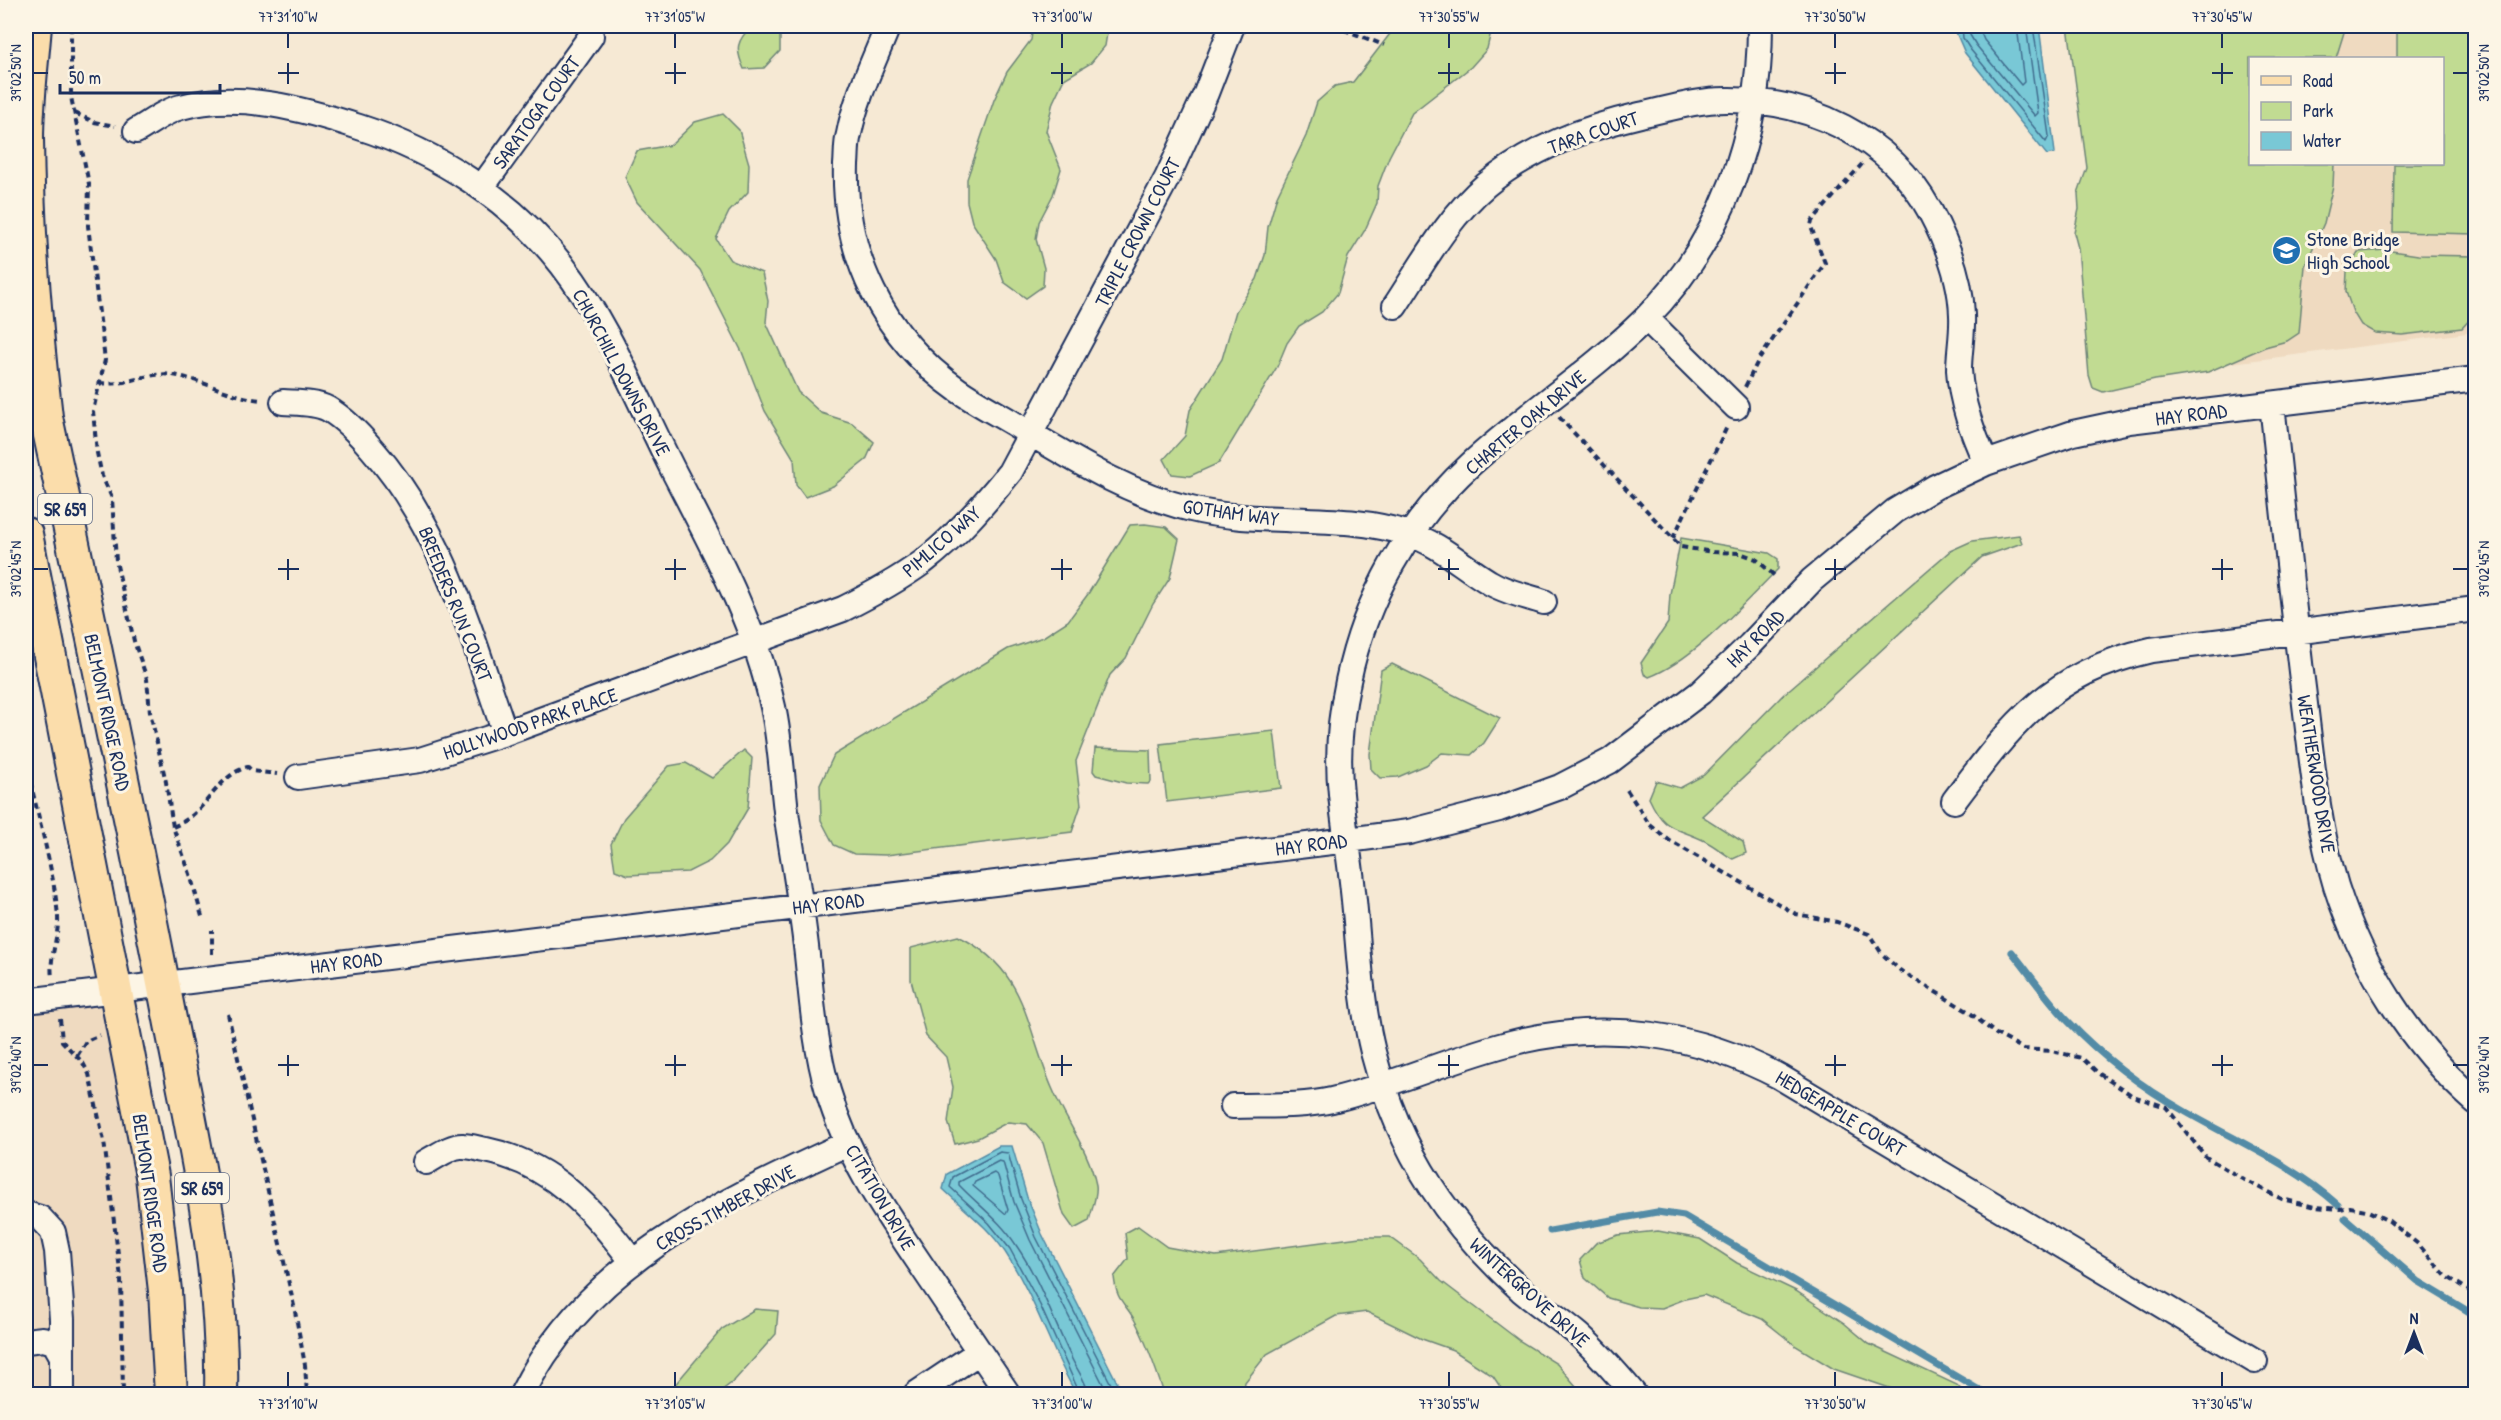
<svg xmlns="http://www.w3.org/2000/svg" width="2501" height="1420" viewBox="0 0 2501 1420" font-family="'Patrick Hand',sans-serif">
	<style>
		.built { fill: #efdac0; fill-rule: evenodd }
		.green { fill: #c1db92; stroke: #6e8578; stroke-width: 1.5 }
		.water { fill: #79c8d6; stroke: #538ba6; stroke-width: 1.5 }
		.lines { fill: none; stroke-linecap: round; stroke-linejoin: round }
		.shore { stroke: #416c8e; stroke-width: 1.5 }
		.stream { stroke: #538ba6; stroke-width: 7 }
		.minor-casing { stroke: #1b2f5e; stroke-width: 28 }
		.major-casing { stroke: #1b2f5e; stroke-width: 36 }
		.path { stroke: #1b2f5e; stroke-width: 4; stroke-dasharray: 6 4.5; stroke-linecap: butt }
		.minor { stroke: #fcf5e5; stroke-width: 24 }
		.major { stroke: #fbddab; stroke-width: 32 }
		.ticks { fill: none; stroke: #1b2f5e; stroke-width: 2 }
		.labels { text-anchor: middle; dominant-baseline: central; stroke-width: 6; stroke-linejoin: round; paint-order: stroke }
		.shield { fill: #fcf5e5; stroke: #5e6a86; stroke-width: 1.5 }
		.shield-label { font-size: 18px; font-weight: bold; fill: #1b2f5e }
		.street-label { font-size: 20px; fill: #1b2f5e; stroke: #fcf5e5 }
		.poi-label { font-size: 20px; fill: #1b2f5e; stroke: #fcf5e5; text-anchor: start }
		.neatline { fill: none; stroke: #1b2f5e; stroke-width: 2 }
		.ticks-label { font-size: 15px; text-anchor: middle; fill: #1b2f5e }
	</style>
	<rect width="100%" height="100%" fill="#f6e9d4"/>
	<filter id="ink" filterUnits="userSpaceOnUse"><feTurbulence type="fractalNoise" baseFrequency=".0167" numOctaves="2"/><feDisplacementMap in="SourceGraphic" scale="12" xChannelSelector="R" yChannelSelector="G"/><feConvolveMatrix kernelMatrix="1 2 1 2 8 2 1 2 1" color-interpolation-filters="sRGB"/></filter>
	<g filter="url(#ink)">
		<path class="built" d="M2068 26H2475V332L2114 378ZM2250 58H2442V164H2250Z
			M115 991 171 1394H26V1001Z"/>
		<path class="green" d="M752 26H780V51L764 68 744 69C735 49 736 41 752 26Z
			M1033 26 1108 27 1105 46 1091 63 1064 79 1053 102 1046 131 1061 169 1053 195 1039 222 1036 239 1044 268 1043 286 1026 298 1004 282 996 259 972 222 967 202V179L994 100 1007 72 1031 40Z
			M1396 26H1483L1490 36 1487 49 1471 67 1412 113 1389 157 1378 186 1377 203 1365 230 1348 257 1338 293 1322 312 1299 326 1287 343 1277 367 1219 463 1190 476 1172 474 1164 459 1185 436 1190 410 1222 359 1236 311 1257 279 1265 255 1268 227 1277 196 1306 136 1317 102 1335 86 1353 82Z
			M2068 26H2346L2336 58H2250V164H2334L2333 186 2324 223 2305 266 2299 333 2287 341 2265 347 2208 372 2155 380 2103 392 2093 388 2089 375 2078 248 2074 233 2079 209 2078 193 2087 168Z
			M2397 26H2475V234L2393 232 2394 164H2442V58H2397Z
			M723 114 739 130 749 164 748 192 729 212 716 239 730 260 762 273 768 301 766 322 798 392 821 413 852 423 874 442 866 460 833 486 805 497 796 485 794 459 765 411 742 352 700 270 637 202 625 177 637 151 671 145 695 122Z
			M2385 250 2418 255 2475 256V314L2462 328 2402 335 2375 333 2361 325 2353 312 2346 292 2347 271 2358 252Z
			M1145 524 1166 527 1179 539 1170 578 1153 604 1126 658 1110 675 1076 761 1081 805 1072 832 886 855 854 854 834 845 821 820 820 785 834 755 1008 649 1043 637 1068 621 1088 594 1130 525Z
			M2019 535 2022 543 1982 557 1702 816 1743 842 1746 853 1733 859C1724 854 1715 846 1705 841 1675 826 1665 833 1649 798L1656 781 1680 788 1704 775 1784 694 1950 551 1972 541Z
			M1681 538 1769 553 1778 559V569C1743 604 1694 660 1649 677L1644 674 1641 663 1668 623 1670 594Z
			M1392 664 1500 718 1484 743 1471 755 1442 753 1426 765 1398 777 1380 778 1371 769 1370 754 1381 670Z
			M1274 731 1281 788 1167 802 1160 744Z
			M1095 748 1150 750 1151 781 1148 784 1126 783 1096 775 1093 771Z
			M744 750 752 758 748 808 727 844 710 861 688 872 628 875 615 870 611 844 624 818 669 766 686 763 712 778Z
			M958 936C1028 970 1025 1027 1053 1090 1066 1122 1089 1150 1096 1185 1098 1195 1091 1211 1089 1221L1074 1229 1064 1215 1043 1143 1027 1124 1008 1122 978 1138 955 1144 948 1122 953 1087 946 1057 926 1036 911 980V948Z
			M1138 1226 1167 1247 1216 1256 1360 1237H1390L1420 1259 1441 1281 1520 1341 1557 1364 1583 1394H1505L1493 1376 1453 1350 1422 1339 1367 1312 1336 1316 1267 1354 1245 1382 1243 1394H1164C1156 1369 1147 1343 1134 1319 1123 1300 1117 1302 1114 1277L1128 1259 1125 1233Z
			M1658 1231 1700 1239 1737 1263 1796 1291 1844 1323 1869 1344 1957 1385 1965 1394H1907L1834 1369 1796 1346 1762 1319 1704 1295 1685 1299 1662 1308 1639 1307 1608 1298 1585 1278 1580 1260 1596 1243 1618 1235Z
			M755 1309 778 1311 776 1334 734 1381 717 1394H667L722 1329Z"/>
		<path class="water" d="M1957 26H2039L2055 153 2047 155 1965 53 1955 30Z
			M999 1146H1012L1027 1197 1042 1234 1123 1394H1076C1050 1348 1035 1297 1005 1252 989 1228 965 1210 943 1189L947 1174Z"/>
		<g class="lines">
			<path class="shore" d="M1962 26 1963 38 1970 49 2046 142 2049 136 2033 26
				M1969 26 1970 35 1976 45 2035 116 2038 113 2026 26
				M1978 26 1984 40 2021 85 2024 82 2017 26
				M994 1173 998 1176 1008 1210 1006 1214 973 1186 975 1182Z
				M1080 1394 1040 1305 1010 1249 989 1223 950 1187 953 1177 1000 1152 1008 1153 1021 1199 1036 1237 1116 1394
				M1088 1394C1087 1381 1076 1369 1071 1357 1053 1320 1040 1280 1016 1245 1001 1221 978 1205 959 1185V1182L999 1161 1003 1162 1014 1202 1030 1240 1108 1394"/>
			<path class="stream" d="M2012 952C2030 974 2047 999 2067 1020 2100 1055 2143 1088 2186 1112 2238 1142 2292 1164 2338 1205
				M2345 1218 2418 1281 2476 1316
				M1550 1231 1657 1212 1684 1216 1986 1394"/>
			<defs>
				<path id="minor" d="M888 26C874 61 856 97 849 134 846 144 847 155 846 165 843 255 884 338 958 390 978 404 1000 415 1021 428 1075 460 1129 494 1191 509 1263 527 1338 511 1409 534 1440 544 1462 566 1489 582 1505 592 1526 596 1544 602
					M136 131C150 123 165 111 181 107 238 91 304 109 359 127 437 152 511 199 562 265 608 324 639 403 673 470 712 546 755 623 773 707 781 744 782 782 787 819 794 864 802 909 807 955 812 1001 815 1046 828 1091 847 1156 884 1210 921 1265 950 1308 979 1351 1008 1394
					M482 187 591 36
					M1395 306C1422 265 1448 217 1486 185 1531 148 1584 128 1640 115 1668 109 1697 100 1726 100 1808 99 1890 137 1930 211 1947 243 1961 278 1962 315 1963 334 1959 352 1959 370 1961 403 1973 434 1986 463
					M1646 318 1736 407
					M283 402C297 403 315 402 328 409 345 419 360 435 372 449 443 529 471 635 505 733
					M2272 404C2282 496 2291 588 2302 680 2311 749 2316 820 2336 886 2362 967 2412 1046 2476 1102
					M298 777 420 760 505 733 843 609C871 595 898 580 923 562 956 537 985 503 1010 472L1167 178 1206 93 1232 26
					M1954 801C2013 723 2050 673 2151 650L2476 609
					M26 1001 1348 840 1409 832 1499 809 1560 787 1610 761 1701 692 1750 645 1812 580 1895 511 1935 487 1986 463 2073 433 2129 421 2476 379
					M1233 1106C1266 1105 1300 1107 1332 1100 1395 1085 1453 1057 1515 1042 1606 1020 1697 1033 1780 1077L2255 1361
					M426 1162C436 1157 452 1145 463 1146 471 1146 479 1149 486 1150 552 1164 593 1209 632 1261
					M26 1214 40 1218 53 1232 57 1251 62 1319V1394
					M26 1341 43 1339 54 1342 62 1356
					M522 1394C587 1262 721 1202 848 1143
					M916 1394 979 1352
					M1634 1394C1617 1374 1599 1353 1579 1335 1560 1319 1540 1306 1521 1290 1487 1259 1456 1225 1431 1186 1405 1146 1385 1098 1373 1052 1360 1000 1359 944 1353 891 1350 859 1344 827 1341 794 1337 758 1340 718 1348 681 1365 599 1408 522 1470 465 1525 414 1590 373 1644 320 1722 242 1760 134 1760 26"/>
				<path id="major" d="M35 26C32 63 27 102 27 139 28 232 35 325 46 417 89 617 131 818 170 1019 194 1142 224 1268 221 1394
					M26 534 152 1176 165 1291 171 1394"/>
			</defs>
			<use href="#minor" class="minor-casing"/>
			<use href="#major" class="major-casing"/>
			<path class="path" d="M71 26V97L89 184 88 226 105 360 93 411 97 453 102 476 112 498 116 561 134 641 147 679 150 712 166 782 173 827 190 874 203 920
				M1334 26 1384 45
				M75 113 94 122 115 126
				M100 383C126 387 147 371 173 375 203 380 231 397 261 400
				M1745 387 1758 361 1825 263 1811 227 1812 221 1862 164
				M1559 417 1681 547 1713 552 1740 553 1756 559 1776 577
				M1673 538 1727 427
				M26 762C36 811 54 869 58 917 59 937 49 957 52 977
				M1627 790 1649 824 1670 841 1796 914 1837 922 1869 934 1882 954 1901 971 1969 1012 1996 1034 2024 1049 2052 1051 2082 1058 2098 1073 2133 1096 2166 1107 2206 1157 2244 1180 2282 1199 2315 1207 2340 1209 2350 1207 2366 1210 2389 1221 2418 1244 2446 1276 2476 1295
				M173 827C182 823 190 818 197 811 213 795 226 772 248 767L252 771 277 774
				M212 954V930
				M228 1014 294 1306 305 1365 307 1394
				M60 1019 62 1041 83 1063 89 1074 104 1141 121 1278 123 1394
				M77 1056 86 1041 100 1035"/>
			<use href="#minor" class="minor"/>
			<use href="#major" class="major"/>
		</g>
	</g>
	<path class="ticks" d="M288 33V48M675 33V48M1062 33V48M1449 33V48M1835 33V48M2222 33V48M288 63V84M675 63V84M1062 63V84M1449 63V84M1835 63V84M2222 63V84M33 73H48M278 73H299M665 73H686M1051 73H1072M1438 73H1459M1825 73H1846M2212 73H2233M2453 73H2468M288 559V580M675 559V580M1062 559V580M1449 559V580M1835 559V580M2222 559V580M33 569H48M278 569H299M665 569H686M1051 569H1072M1438 569H1459M1825 569H1846M2212 569H2233M2453 569H2468M288 1055V1076M675 1055V1076M1062 1055V1076M1449 1055V1076M1835 1055V1076M2222 1055V1076M33 1065H48M278 1065H299M665 1065H686M1051 1065H1072M1438 1065H1459M1825 1065H1846M2212 1065H2233M2453 1065H2468M288 1372V1387M675 1372V1387M1062 1372V1387M1449 1372V1387M1835 1372V1387M2222 1372V1387"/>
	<defs>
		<symbol id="school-disc" viewBox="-11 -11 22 22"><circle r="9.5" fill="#1f6fb2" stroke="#fcf5e5"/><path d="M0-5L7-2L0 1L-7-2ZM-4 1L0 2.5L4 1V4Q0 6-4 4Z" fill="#fff"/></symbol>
	</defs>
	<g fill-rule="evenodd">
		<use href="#school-disc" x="2270" y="234" width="33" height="33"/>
	</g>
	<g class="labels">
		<g class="shield">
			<rect x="38" y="494" width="54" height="30" rx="4.5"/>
			<rect x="175" y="1173" width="54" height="30" rx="4.5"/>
		</g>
		<g class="shield-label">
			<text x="65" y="509">SR 659</text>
			<text x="202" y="1188">SR 659</text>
		</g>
		<g class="street-label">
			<text transform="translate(536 112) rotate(-54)">SARATOGA COURT</text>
			<text transform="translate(1593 132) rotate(-19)">TARA COURT</text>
			<text transform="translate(1137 232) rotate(-63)">TRIPLE CROWN COURT</text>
			<text transform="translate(622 372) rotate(62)">CHURCHILL DOWNS DRIVE</text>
			<text transform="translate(2191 414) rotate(-7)">HAY ROAD</text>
			<text transform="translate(1525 422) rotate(-40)">CHARTER OAK DRIVE</text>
			<text transform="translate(1231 512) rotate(8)">GOTHAM WAY</text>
			<text transform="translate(941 541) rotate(-41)">PIMLICO WAY</text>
			<text transform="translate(456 604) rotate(68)">BREEDERS RUN COURT</text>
			<text transform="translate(1755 638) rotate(-45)">HAY ROAD</text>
			<text transform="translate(108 712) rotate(78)">BELMONT RIDGE ROAD</text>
			<text transform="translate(530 723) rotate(-19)">HOLLYWOOD PARK PLACE</text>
			<text transform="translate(2317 774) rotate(81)">WEATHERWOOD DRIVE</text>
			<text transform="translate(1311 844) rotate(-7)">HAY ROAD</text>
			<text transform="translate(828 903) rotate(-7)">HAY ROAD</text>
			<text transform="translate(346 962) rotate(-7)">HAY ROAD</text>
			<text transform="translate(1841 1113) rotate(31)">HEDGEAPPLE COURT</text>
			<text transform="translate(151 1193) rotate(82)">BELMONT RIDGE ROAD</text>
			<text transform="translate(881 1197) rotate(60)">CITATION DRIVE</text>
			<text transform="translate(725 1207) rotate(-29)">CROSS TIMBER DRIVE</text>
			<text transform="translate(1530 1292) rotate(42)">WINTERGROVE DRIVE</text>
		</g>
		<g class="poi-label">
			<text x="2307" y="238">Stone Bridge<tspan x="2307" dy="23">High School</tspan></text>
		</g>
	</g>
	<rect width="2501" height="1420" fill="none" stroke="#fcf5e5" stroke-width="66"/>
	<rect x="2249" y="57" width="195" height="108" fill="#fcf5e5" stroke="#a2a6af" stroke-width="1.5"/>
	<rect x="2261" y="76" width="30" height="9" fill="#fbddab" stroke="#a2a6af" stroke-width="1.5"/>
	<text x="2303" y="87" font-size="18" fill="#1b2f5e">Road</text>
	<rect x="2261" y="102" width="30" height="18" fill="#c1db92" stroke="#a2a6af" stroke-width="1.5"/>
	<text x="2303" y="117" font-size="18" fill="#1b2f5e">Park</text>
	<rect x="2261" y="132" width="30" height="18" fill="#79c8d6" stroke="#a2a6af" stroke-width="1.5"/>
	<text x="2303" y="147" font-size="18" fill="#1b2f5e">Water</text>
	<g transform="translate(2414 1333)" stroke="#fcf5e5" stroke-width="4.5" paint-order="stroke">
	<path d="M0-4.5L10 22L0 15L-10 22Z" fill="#1b2f5e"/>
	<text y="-9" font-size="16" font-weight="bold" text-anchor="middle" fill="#1b2f5e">N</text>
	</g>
	<path d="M60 84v9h160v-9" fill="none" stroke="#1b2f5e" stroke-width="3"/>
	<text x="69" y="84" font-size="18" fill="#1b2f5e" stroke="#fcf5e5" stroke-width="4.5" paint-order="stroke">50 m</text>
	<rect x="33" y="33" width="2435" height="1354" class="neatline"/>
	<g class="ticks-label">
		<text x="288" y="22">77°31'10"W</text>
		<text x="675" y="22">77°31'05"W</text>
		<text x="1062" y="22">77°31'00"W</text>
		<text x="1449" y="22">77°30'55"W</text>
		<text x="1835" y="22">77°30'50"W</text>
		<text x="2222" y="22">77°30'45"W</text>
		<text transform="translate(16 73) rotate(-90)" y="5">39°02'50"N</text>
		<text transform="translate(2484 73) rotate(-90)" y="5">39°02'50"N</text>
		<text transform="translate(16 569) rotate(-90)" y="5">39°02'45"N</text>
		<text transform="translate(2484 569) rotate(-90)" y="5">39°02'45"N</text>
		<text transform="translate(16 1065) rotate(-90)" y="5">39°02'40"N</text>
		<text transform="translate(2484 1065) rotate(-90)" y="5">39°02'40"N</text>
		<text x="288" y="1409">77°31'10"W</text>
		<text x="675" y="1409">77°31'05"W</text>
		<text x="1062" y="1409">77°31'00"W</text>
		<text x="1449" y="1409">77°30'55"W</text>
		<text x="1835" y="1409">77°30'50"W</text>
		<text x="2222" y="1409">77°30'45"W</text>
	</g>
</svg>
